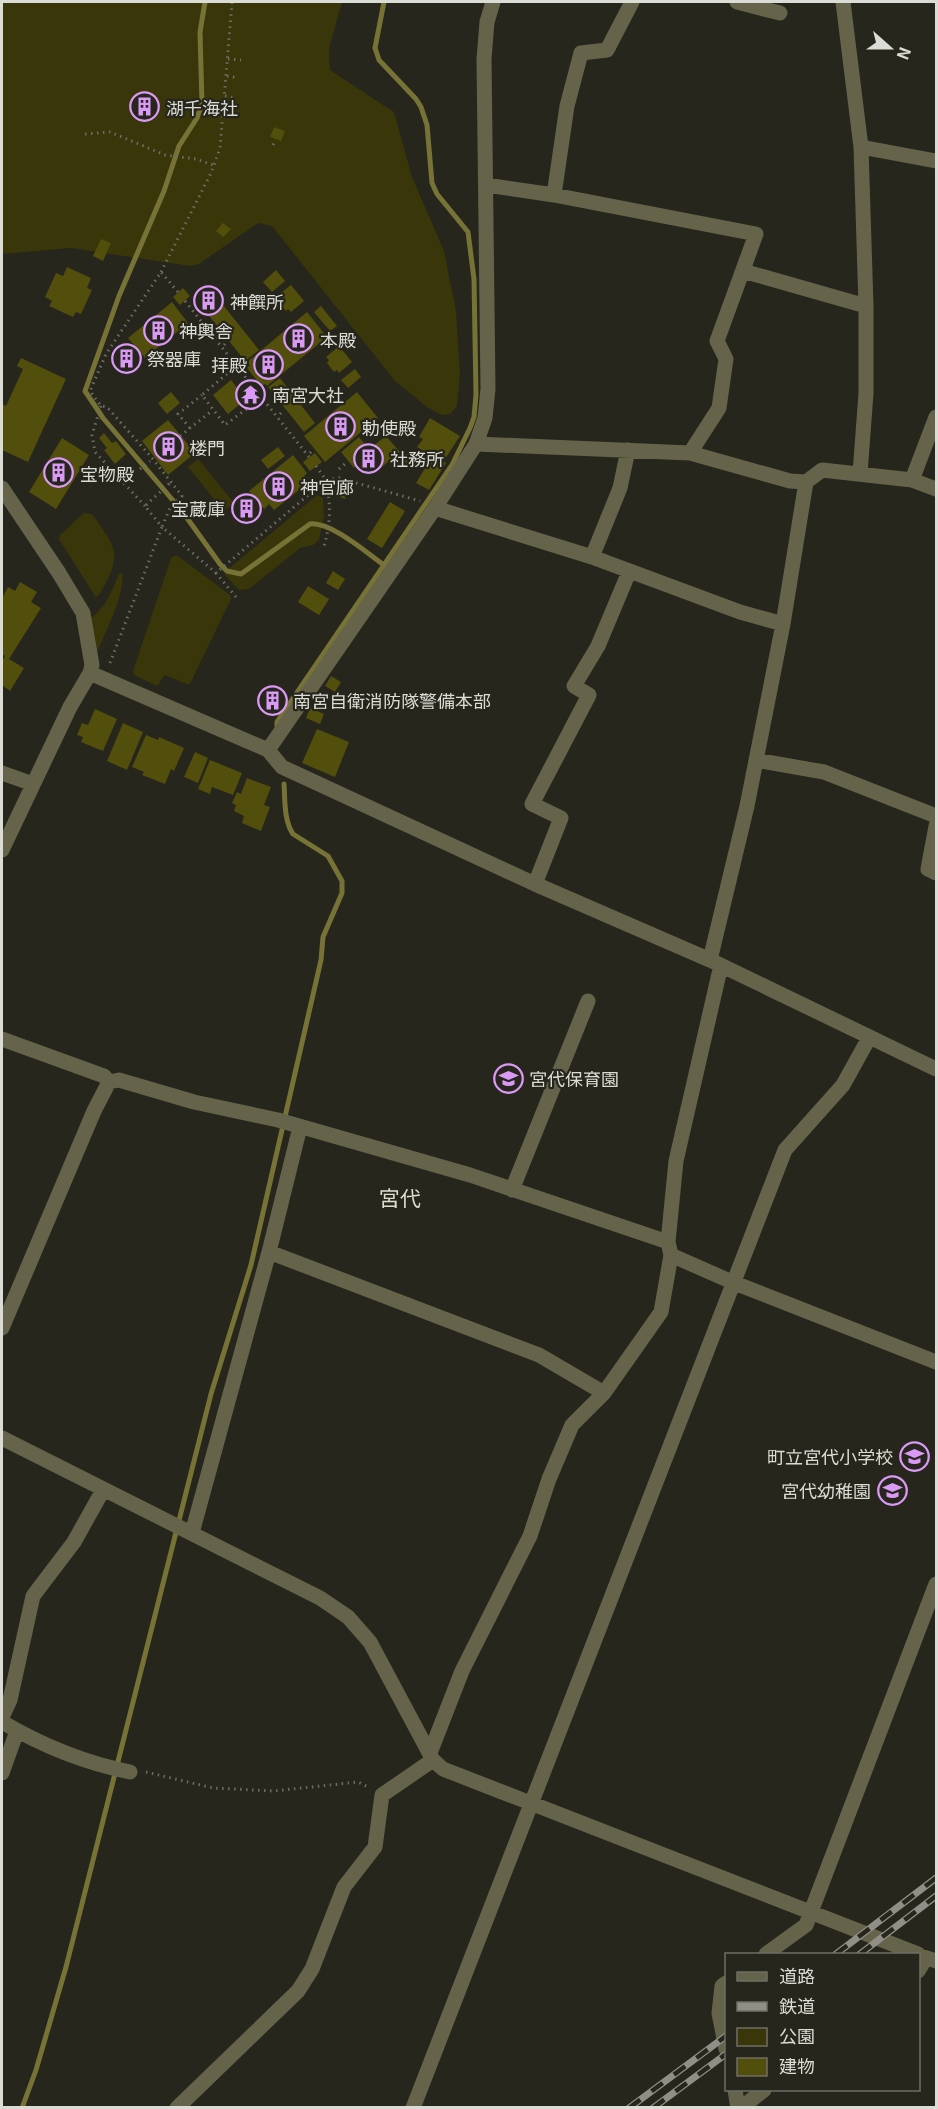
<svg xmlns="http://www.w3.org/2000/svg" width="938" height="2109" viewBox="0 0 938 2109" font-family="Georgia,'Noto Sans JP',serif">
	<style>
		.green { fill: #393609 }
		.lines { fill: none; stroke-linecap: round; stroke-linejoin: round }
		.stream { stroke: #777336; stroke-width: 5 }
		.building { fill: #524e0c }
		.path { stroke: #6d6d65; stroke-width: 3; stroke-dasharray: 1.5 4.5; stroke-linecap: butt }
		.minor { stroke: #65644b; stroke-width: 15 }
		.rail-casing { stroke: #8f8f87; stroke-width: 7 }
		.rail { stroke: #26261c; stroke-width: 4.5; stroke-dasharray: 14; stroke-linecap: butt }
		.labels { text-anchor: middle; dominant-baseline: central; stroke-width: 4.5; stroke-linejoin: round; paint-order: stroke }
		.poi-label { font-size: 18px; fill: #dcdcd6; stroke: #26261c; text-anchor: start }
		.quarter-label { font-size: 21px; fill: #deded0; stroke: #26261c }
	</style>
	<rect width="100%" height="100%" fill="#26261c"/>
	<path class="green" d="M2 2H342L329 48 330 70 394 112 412 177 444 251 456 311 460 374 457 406 450 414 442 415 427 407 395 381 272 226 258 223 199 264 190 266 71 248 2 254Z
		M198 459 234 503 224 511 188 467Z
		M317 495 323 498 324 516 319 540 313 545 300 548 249 589 239 590 225 575V572Z
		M84 513 92 514 95 518C101 527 109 537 113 547 118 563 107 583 98 596H95L59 539 60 535Z
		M174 556H178L230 595 231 599 190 684H187L165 675 157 686 134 675 133 671 171 558Z
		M122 573C126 593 104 635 96 655L91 618C105 608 112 591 119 574Z"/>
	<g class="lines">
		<path class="stream" d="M205 2 200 32 202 104 197 118 179 146 164 191 119 296 85 391 103 418 182 511 220 564 227 571 241 574 310 524C330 521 367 553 384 565
			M277 726V722L452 465 470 428 474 417 476 395 474 279 468 232 437 194 432 183 427 125 421 107 416 99 379 60 375 48 384 2
			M22 2108 36 2070 66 1967 211 1394 251 1265 321 960 323 937 342 893V881L328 856 293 834C284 821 285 800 284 784"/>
	</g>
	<path class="building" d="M274 127 285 131 281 141 270 137Z
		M223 223 231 229 223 237 216 231Z
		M101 239 111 243 103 261 93 256Z
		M67 267 91 278 87 288 92 290 81 314 76 312 73 317 49 306 52 301 45 297 56 273 63 276Z
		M276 270 285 281 272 292 263 282Z
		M291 285 304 301 291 312 288 309 286 311 278 301 280 299 277 296Z
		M208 286 259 350 245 361 194 297Z
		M183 288 190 296 180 305 173 297Z
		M172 302 188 323 145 358 128 338Z
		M321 306 337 326 330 331 314 312Z
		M307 312 327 337 267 386 265 384 261 386 247 368 250 365 247 362Z
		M128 343 139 360 127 369 124 365 122 367 113 356Z
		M339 346 352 362 339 373 337 370 334 372 327 363 329 360 326 357Z
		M21 358 66 379 28 462 2 450V404L6 406 23 369 17 366Z
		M355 369 361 377 348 388 341 380Z
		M280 378 315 423 304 432 268 387Z
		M231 380 246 399 228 414 213 395Z
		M171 392 180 403 167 414 158 403Z
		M357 392 378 418 325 462 304 436Z
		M430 418 460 436 445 459 433 452 431 456 417 447 423 439 419 437Z
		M168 420 195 453 168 475 142 441Z
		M104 433 112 443 116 441 126 454 115 464 104 450 107 448 99 438Z
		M386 436 400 452 377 471 371 463 363 470 358 464 354 468 341 452 359 437 369 449Z
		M62 438 89 455 56 509 29 492Z
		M278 447 285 456 268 469 261 460Z
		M315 453 322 462 310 471 303 462Z
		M408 453 417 459 410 470 401 464Z
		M293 455 307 473 304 476 309 482 274 510 269 504 264 509 249 491Z
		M433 455 446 463 429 490 416 483Z
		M337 483 349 487 345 499 334 495Z
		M248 494 260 509 243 522 231 508Z
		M390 502 405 511 382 548 367 539Z
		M333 571 345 579 338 590 326 583Z
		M20 582 37 592 31 602 41 608 9 659 24 668 10 691 2 685V661L5 656 2 654V598L8 587 15 591Z
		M308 586 329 599 319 615 298 602Z
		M331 676 341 682 335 692 325 686Z
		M268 689 284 699 276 712 260 702Z
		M310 708 324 714 320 724 306 718Z
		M95 709 117 719 103 751 81 742 83 737 77 735 82 723 88 725Z
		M123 723 143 732 127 770 107 761Z
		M317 729 349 742 335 777 302 763Z
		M146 735 158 740 159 737 184 748 174 771 171 769 165 784 142 775 144 772 132 767Z
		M195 752 208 758 198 783 184 777Z
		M210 760 242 773 233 795 212 787 210 794 198 789Z
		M247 778 271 787 264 805 270 807 261 831 242 823 244 816 234 811 236 805 232 803 237 792 241 794Z"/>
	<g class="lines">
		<path class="path" d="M228 59 241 60
			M227 76 238 78
			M225 96 235 98
			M85 134 110 132 165 155 196 159 213 165
			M273 145 274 142
			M161 272 211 173 220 148 232 2
			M178 292 161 272 106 354 90 391 101 406 107 407 152 458 182 496 170 508 162 527 216 573
			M185 301 309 457
			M224 345 226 343
			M236 366 202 395 225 425 261 398
			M101 406 92 435 95 452 145 506
			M280 414 282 412
			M190 428 178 414 202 395
			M180 436 213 410
			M310 453 312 451
			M316 466 326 480 339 478 420 501
			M140 469 150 461
			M339 469 346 463
			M236 597 216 573 326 480C331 505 331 525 323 549
			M110 663 162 527 145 506 171 482
			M146 1772 213 1788 274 1791 358 1782 370 1788"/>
		<path class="minor" d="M737 2 780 13
			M843 2 861 147 866 306V393L860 474
			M861 147 936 161
			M486 185 554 195 567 106 581 53 607 50 632 2
			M554 195 756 234 717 341 726 359 719 408 690 453
			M743 271 866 306
			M476 444 690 453 790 481 806 482 822 470 912 480 936 489
			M912 480 936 417
			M2 488 59 573 83 613 92 665 90 673 70 707 2 850
			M435 508 592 557 740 612 783 624
			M592 557 620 488 628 450
			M90 673 268 750 282 767 535 884 710 960 936 1069
			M268 750 435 508 476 444 485 418 488 389 484 59 487 22 493 2
			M756 760 824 772 936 816
			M2 773 33 784
			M936 826 928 869 936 873
			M535 884 561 818 532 804 589 695 574 686 598 646 629 572
			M710 960 747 806 783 624 806 482
			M721 965 676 1161 668 1242 671 1255 732 1282 936 1362
			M2 1039 104 1076 109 1082
			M512 1190 588 1001
			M269 1252 539 1355 604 1393
			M2 1328 94 1111 109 1082 119 1080 194 1102 278 1120 470 1175 668 1242
			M2 1438 320 1598 348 1617 370 1642 433 1760 443 1769 918 1954
			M192 1533 269 1252 300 1127
			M2 1717 10 1700 33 1596 74 1542 103 1490
			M2 1722C41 1745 85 1763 130 1772
			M430 1753 462 1671 530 1536 549 1479 572 1425 604 1393 661 1312 671 1255
			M2 1773 17 1731
			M766 1954 806 1925 936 1584
			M918 1955 936 1961
			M918 1971 926 1958
			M726 1983 722 1986 719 2013 726 2049
			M735 2090 738 2108
			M177 2108 298 1991 312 1969 344 1887 375 1847 382 1795 433 1760
			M413 2108 785 1150 843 1085 869 1038
			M741 2108 764 2090"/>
		<defs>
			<path id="rail" d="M836 1954 936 1878
				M860 1954 936 1896
				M629 2108 726 2036
				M653 2108 726 2054"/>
		</defs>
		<use href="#rail" class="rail-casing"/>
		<use href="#rail" class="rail"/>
	</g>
	<defs>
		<symbol id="building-ring" viewBox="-11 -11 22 22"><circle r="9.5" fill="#26261c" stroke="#db99f6" stroke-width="1.5"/><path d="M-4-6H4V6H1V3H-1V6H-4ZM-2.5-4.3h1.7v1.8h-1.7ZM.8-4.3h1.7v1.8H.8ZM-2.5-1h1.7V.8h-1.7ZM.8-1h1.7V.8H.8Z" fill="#db99f6"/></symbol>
		<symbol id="temple-ring" viewBox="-11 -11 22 22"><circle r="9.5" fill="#26261c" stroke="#db99f6" stroke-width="1.5"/><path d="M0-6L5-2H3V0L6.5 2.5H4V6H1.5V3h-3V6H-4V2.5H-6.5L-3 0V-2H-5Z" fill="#db99f6"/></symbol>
		<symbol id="school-ring" viewBox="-11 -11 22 22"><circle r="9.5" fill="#26261c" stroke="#db99f6" stroke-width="1.5"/><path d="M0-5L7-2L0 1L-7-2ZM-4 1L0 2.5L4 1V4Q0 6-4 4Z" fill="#db99f6"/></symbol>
	</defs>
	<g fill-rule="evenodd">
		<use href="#building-ring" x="128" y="90" width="33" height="33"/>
		<use href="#building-ring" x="192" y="284" width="33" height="33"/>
		<use href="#building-ring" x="142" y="314" width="33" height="33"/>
		<use href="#building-ring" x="282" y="322" width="33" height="33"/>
		<use href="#building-ring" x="110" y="342" width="33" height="33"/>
		<use href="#building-ring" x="252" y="348" width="33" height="33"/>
		<use href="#temple-ring" x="234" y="378" width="33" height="33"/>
		<use href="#building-ring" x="324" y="410" width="33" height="33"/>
		<use href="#building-ring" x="152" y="430" width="33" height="33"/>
		<use href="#building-ring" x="352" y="442" width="33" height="33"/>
		<use href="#building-ring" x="42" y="456" width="33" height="33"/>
		<use href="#building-ring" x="262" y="470" width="33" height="33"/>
		<use href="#building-ring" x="230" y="492" width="33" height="33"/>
		<use href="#building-ring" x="256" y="684" width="33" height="33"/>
		<use href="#school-ring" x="492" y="1062" width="33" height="33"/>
		<use href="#school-ring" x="898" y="1440" width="33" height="33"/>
		<use href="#school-ring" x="876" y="1474" width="33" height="33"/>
	</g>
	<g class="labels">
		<g class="poi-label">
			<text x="166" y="107">湖千海社</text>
			<text x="230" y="301">神饌所</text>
			<text x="179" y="330">神輿舎</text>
			<text x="320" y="339">本殿</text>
			<text x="147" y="358">祭器庫</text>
			<text x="247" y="364" text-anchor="end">拝殿</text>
			<text x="272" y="394">南宮大社</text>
			<text x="362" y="427">勅使殿</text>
			<text x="189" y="447">楼門</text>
			<text x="390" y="458">社務所</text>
			<text x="80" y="473">宝物殿</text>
			<text x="300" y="486">神官廊</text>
			<text x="225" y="508" text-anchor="end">宝蔵庫</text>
			<text x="293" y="700">南宮自衛消防隊警備本部</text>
			<text x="529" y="1078">宮代保育園</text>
			<text x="893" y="1456" text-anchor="end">町立宮代小学校</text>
			<text x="871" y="1490" text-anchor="end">宮代幼稚園</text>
		</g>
		<g class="quarter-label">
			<text x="400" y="1197">宮代</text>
		</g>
	</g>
	<rect width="938" height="2109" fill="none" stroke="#dcdcd6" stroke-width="6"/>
	<rect x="725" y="1953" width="195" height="138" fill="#26261c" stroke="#6f6f66" stroke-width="1.5"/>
	<rect x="737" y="1972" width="30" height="9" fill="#65644b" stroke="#6f6f66" stroke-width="1.5"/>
	<text x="779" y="1983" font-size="18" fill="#dcdcd6">道路</text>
	<rect x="737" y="2002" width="30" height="9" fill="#8f8f87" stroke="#6f6f66" stroke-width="1.5"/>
	<text x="779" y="2013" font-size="18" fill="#dcdcd6">鉄道</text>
	<rect x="737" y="2028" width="30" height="18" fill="#393609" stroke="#6f6f66" stroke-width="1.5"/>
	<text x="779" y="2043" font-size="18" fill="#dcdcd6">公園</text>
	<rect x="737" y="2058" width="30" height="18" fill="#524e0c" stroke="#6f6f66" stroke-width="1.5"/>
	<text x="779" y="2073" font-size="18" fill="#dcdcd6">建物</text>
	<g transform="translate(890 48) rotate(111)" stroke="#26261c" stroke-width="4.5" paint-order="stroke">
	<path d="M0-4.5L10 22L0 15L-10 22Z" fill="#dcdcd6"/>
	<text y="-9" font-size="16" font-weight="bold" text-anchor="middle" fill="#dcdcd6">N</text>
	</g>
</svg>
